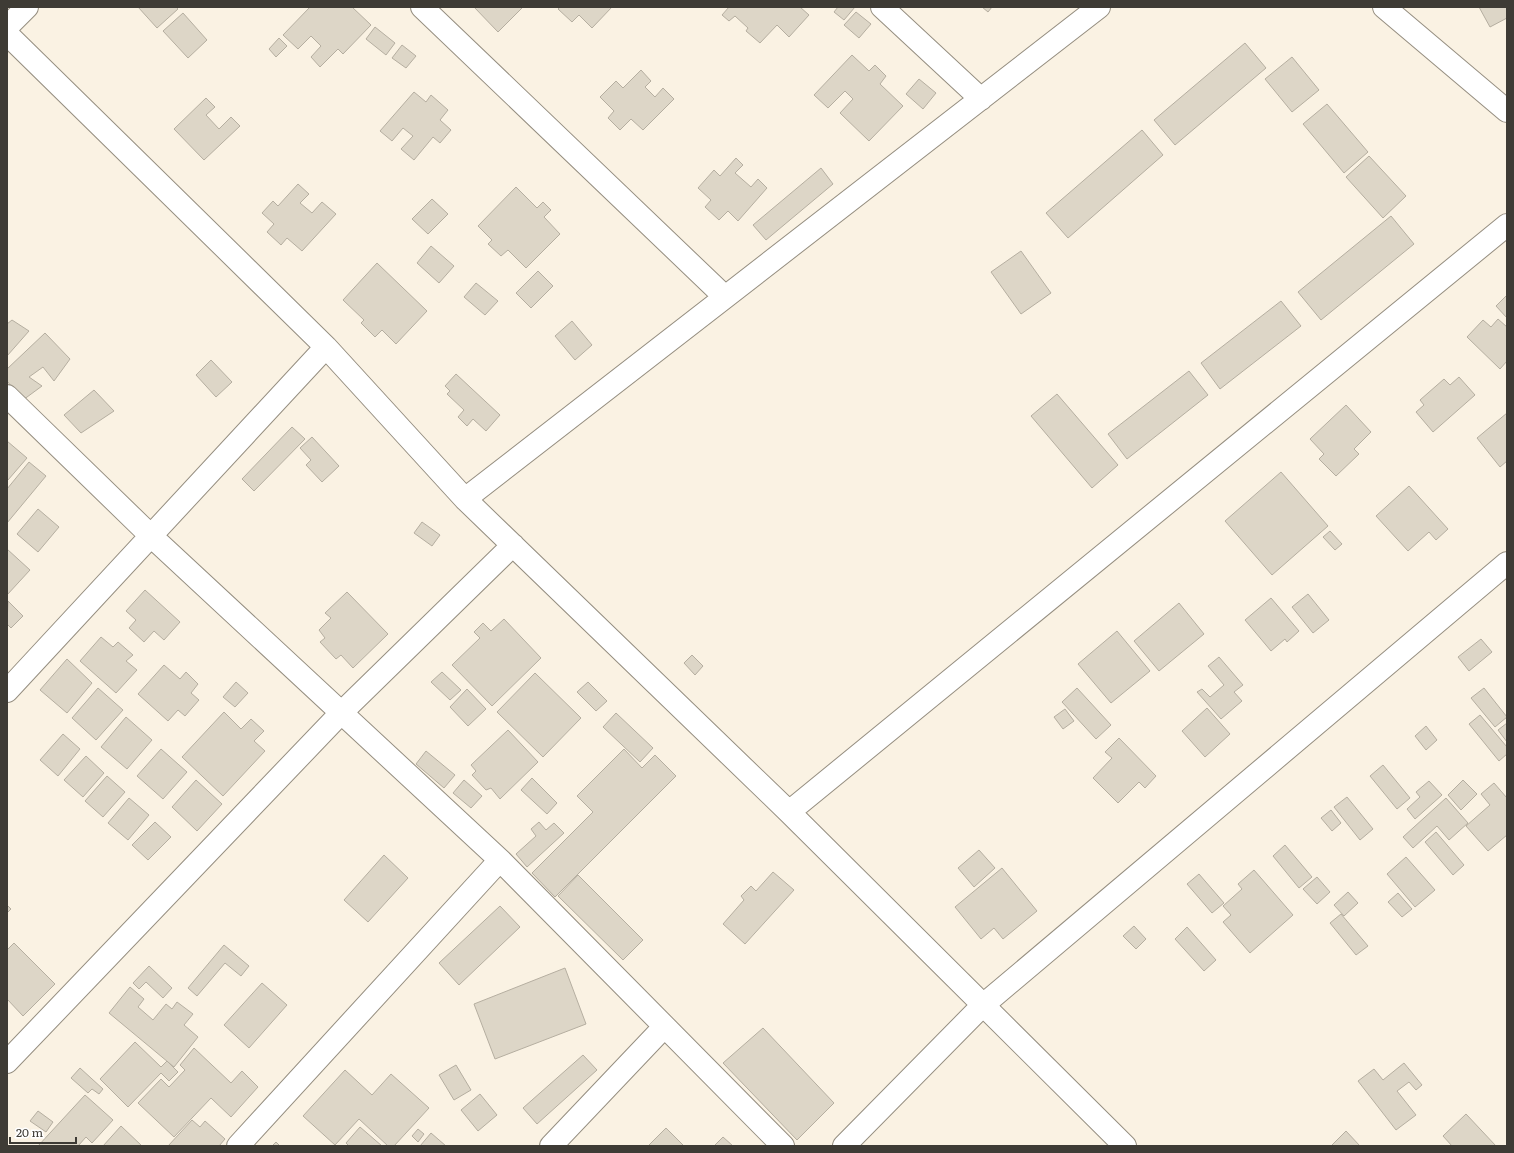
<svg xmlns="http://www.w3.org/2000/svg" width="1514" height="1153" viewBox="0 0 1514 1153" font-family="Literata,serif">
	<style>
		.building { fill: #ddd6c7; stroke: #b5aea0 }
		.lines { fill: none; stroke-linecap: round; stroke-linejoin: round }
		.minor-casing { stroke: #958e80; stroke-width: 24 }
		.minor { stroke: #fff; stroke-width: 22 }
	</style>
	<rect width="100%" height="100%" fill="#faf2e3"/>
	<path class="building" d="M138 7H176L178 9 157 28Z
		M310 7H352L371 25 343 54 338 49 320 67 311 57 321 46 311 36 298 49 283 35Z
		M474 7H523L498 32Z
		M560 7H612L592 28 579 15 572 22 558 9Z
		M729 7H800L809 15 789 37 777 25 760 43 746 31 748 28 735 16 729 21 722 15Z
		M838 7H855L844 20 834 12Z
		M982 7H992L988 12Z
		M1479 7H1507V18L1490 27Z
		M856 12 871 24 859 38 844 25Z
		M183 13 207 40 188 58 163 31Z
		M375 27 395 43 386 55 366 39Z
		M279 38 287 46 276 57 269 49Z
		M1245 43 1266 68 1175 145 1154 120Z
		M402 45 416 56 406 68 392 58Z
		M852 55 869 71 875 65 886 76 880 84 903 106 869 141 840 113 853 99 845 91 828 108 814 95Z
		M1292 57 1319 90 1292 112 1265 79Z
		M641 70 651 81 645 87 655 97 663 88 674 99 643 130 631 119 620 130 608 118 614 111 600 97 616 81 623 88Z
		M919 79 936 93 923 109 906 94Z
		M414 92 426 102 431 95 448 110 440 120 451 130 440 143 433 137 414 160 401 149 413 136 403 128 392 141 380 131Z
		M206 98 215 107 206 115 219 129 231 117 240 126 204 160 174 129Z
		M1327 104 1368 152 1344 173 1303 124Z
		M1142 130 1163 155 1068 238 1046 213Z
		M1369 156 1406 196 1383 218 1346 177Z
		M736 158 743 165 735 173 751 187 758 179 767 188 738 221 728 211 719 220 705 207 711 200 698 188 714 170 720 176Z
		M821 168 833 184 766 240 753 225Z
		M298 184 309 194 300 203 312 213 322 202 336 214 302 251 287 238 281 245 267 232 274 224 262 213 273 201 278 206Z
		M516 187 537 208 543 202 551 210 544 217 560 234 526 268 508 250 501 256 488 244 492 240 478 226Z
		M432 199 448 214 428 234 412 219Z
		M1391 216 1414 244 1321 320 1298 292Z
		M431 246 454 266 439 283 417 263Z
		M1021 251 1051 293 1021 314 991 272Z
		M377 263 427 311 396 344 382 330 375 337 361 323 364 320 343 300Z
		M538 271 553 286 531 308 516 293Z
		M476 283 498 301 485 315 464 297Z
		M1507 295V318L1496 306Z
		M1281 301 1301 326 1220 389 1201 363Z
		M1498 319 1507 327V361L1500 369 1467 337 1483 320 1491 327Z
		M12 320 29 331 7 356V324Z
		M572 321 592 345 575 360 555 336Z
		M45 333 70 359 54 381 43 367 29 377 42 386 23 400 7 381V369Z
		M211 360 232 382 216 397 196 375Z
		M1189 371 1208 395 1127 459 1108 434Z
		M456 374 500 415 486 431 473 419 467 426 458 417 464 410 447 394 450 391 445 386Z
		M1459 377 1475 395 1433 432 1416 412 1424 405 1420 400 1444 379 1450 385Z
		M94 390 114 411 81 433 64 415Z
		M1057 394 1118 465 1092 488 1031 416Z
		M1346 405 1371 432 1354 449 1359 454 1336 476 1319 459 1324 454 1310 439Z
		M1507 413V461L1500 467 1477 438Z
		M292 427 305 439 254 491 242 479Z
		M312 437 339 466 322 482 306 465 311 460 300 448Z
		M7 441 27 458 8 480 7 479Z
		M29 462 46 476 7 523V489Z
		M1281 472 1328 526 1272 575 1225 521Z
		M1409 486 1448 529 1436 540 1429 532 1408 551 1376 516Z
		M38 509 59 527 38 552 17 534Z
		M422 522 440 535 432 546 414 533Z
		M1330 531 1342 544 1335 550 1323 537Z
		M7 549 30 570 7 595Z
		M145 590 180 622 164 640 154 631 144 642 129 628 136 620 126 611Z
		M347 592 388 634 353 668 341 655 336 659 320 642 325 638 319 630 331 618 325 613Z
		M1308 594 1329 620 1313 633 1292 607Z
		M1271 598 1299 631 1287 642 1285 639 1271 651 1245 620Z
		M8 601 23 616 11 628 7 624Z
		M1179 603 1204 634 1159 671 1134 641Z
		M504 619 541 658 492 706 452 665 480 638 474 632 483 623 491 631Z
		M1117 631 1150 671 1111 703 1078 664Z
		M101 637 113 647 118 642 133 655 126 661 137 670 116 693 80 661Z
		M1481 639 1492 652 1469 671 1458 657Z
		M692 655 703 666 695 675 684 663Z
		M1219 657 1243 685 1234 692 1242 701 1221 719 1197 692 1202 689 1210 697 1224 685 1208 666Z
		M67 659 92 683 67 713 40 690Z
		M164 665 180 679 186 672 198 684 191 693 199 700 185 716 178 710 168 721 138 694Z
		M442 672 461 690 450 700 431 682Z
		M535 673 581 718 543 757 497 712Z
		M236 682 248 693 235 707 223 697Z
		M588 682 607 701 596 711 577 692Z
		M98 688 123 710 96 740 72 718Z
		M1077 688 1111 725 1096 739 1062 702Z
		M1484 688 1507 717 1495 727 1471 698Z
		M467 689 486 709 468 726 450 707Z
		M1207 708 1230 734 1205 757 1182 731Z
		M1065 709 1074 721 1063 729 1054 717Z
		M224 712 241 729 251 719 264 731 254 741 265 751 223 796 182 757Z
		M616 713 653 748 640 762 603 727Z
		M1480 715 1507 747V754L1499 761 1469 724Z
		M126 717 152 740 127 769 101 747Z
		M1507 723V742L1498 730Z
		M1426 726 1437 740 1426 750 1415 736Z
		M508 730 538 762 500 799 491 788 486 790 472 775 476 771 471 765Z
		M63 734 80 749 58 776 40 760Z
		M1119 738 1156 776 1145 788 1139 782 1118 803 1093 778 1112 758 1105 752Z
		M161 749 187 772 163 799 137 776Z
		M624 749 642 768 655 755 676 776 555 897 532 873 593 812 577 796Z
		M426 751 455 775 444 788 416 764Z
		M86 756 104 773 83 797 64 780Z
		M1383 765 1410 798 1397 809 1370 776Z
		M107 776 125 792 103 817 85 801Z
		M532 778 557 803 547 814 521 790Z
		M196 780 222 804 197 831 172 807Z
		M464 780 482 796 471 808 453 793Z
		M1463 780 1477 794 1461 810 1448 795Z
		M1429 781 1442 795 1415 819 1407 809 1420 797 1416 792Z
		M1494 783 1507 798V835L1488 851 1466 826 1490 805 1481 794Z
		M1347 797 1373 829 1360 840 1334 807Z
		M129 798 149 815 128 840 108 823Z
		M1446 798 1468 823 1449 840 1437 826 1413 848 1403 837Z
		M1331 810 1341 823 1332 831 1321 818Z
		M155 822 171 837 148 860 132 845Z
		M539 822 546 830 554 823 564 833 527 867 516 854 536 836 531 829Z
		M1436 832 1464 865 1453 875 1425 842Z
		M1285 845 1312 877 1299 888 1273 856Z
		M979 850 995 868 974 887 958 868Z
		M384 855 408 878 368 922 344 900Z
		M1406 857 1435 890 1415 907 1387 874Z
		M1002 868 1037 911 1003 939 994 928 981 939 955 907Z
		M1254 870 1293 915 1250 953 1223 922 1231 915 1223 906 1242 889 1238 884Z
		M773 872 794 890 745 944 723 924 744 900 741 896 751 886 756 891Z
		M1199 874 1224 903 1212 913 1187 884Z
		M578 875 643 940 623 960 558 896Z
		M1317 877 1330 892 1317 904 1303 889Z
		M1348 892 1358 903 1344 916 1334 905Z
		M1398 893 1412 909 1402 917 1388 902Z
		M7 905 11 909 7 913Z
		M500 906 520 927 459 985 439 963Z
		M1341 914 1368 946 1356 955 1330 923Z
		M1134 926 1146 939 1136 949 1123 936Z
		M1187 927 1216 960 1204 971 1175 939Z
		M14 943 55 984 23 1016 7 999V950Z
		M224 945 249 966 241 976 225 963 197 996 188 988Z
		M149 966 172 988 163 998 146 982 139 989 133 983Z
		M565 968 586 1024 495 1059 474 1004Z
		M262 983 287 1005 249 1048 224 1025Z
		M130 987 144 999 138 1007 153 1020 166 1004 172 1009 177 1002 193 1014 184 1025 198 1037 174 1067 109 1013Z
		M763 1028 834 1103 797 1140 723 1063Z
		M135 1042 161 1067 167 1061 178 1072 169 1081 161 1073 128 1107 100 1079Z
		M194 1048 231 1083 242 1071 258 1087 231 1117 211 1098 174 1137 138 1103 161 1079 169 1087 185 1070 180 1065Z
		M583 1055 597 1070 537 1124 523 1108Z
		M1404 1063 1422 1085 1416 1090 1409 1082 1397 1091 1416 1115 1396 1130 1358 1081 1374 1069 1383 1080Z
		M456 1065 471 1090 454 1100 439 1075Z
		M80 1068 103 1089 99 1094 92 1089 88 1093 71 1078Z
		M345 1070 372 1095 391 1074 429 1108 394 1146H388L359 1119 335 1145 303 1116Z
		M480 1094 497 1115 478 1131 461 1110Z
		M85 1095 113 1120 92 1143 86 1137 78 1146H38Z
		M38 1111 53 1122 46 1132 30 1121Z
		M1466 1114 1496 1146H1452L1443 1136Z
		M192 1120 200 1127 205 1121 225 1139 219 1146H168Z
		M121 1126 142 1146H103Z
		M360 1127 382 1146H349L346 1143Z
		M666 1128 684 1146H648Z
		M418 1129 424 1134 418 1142 412 1136Z
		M1346 1131 1360 1146H1331Z
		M431 1133 446 1146H420Z
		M723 1137 733 1146H714Z
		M276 1142 280 1146H272Z"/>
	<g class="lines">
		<defs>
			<path id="minor" d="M422 7 725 297
				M882 7 981 99
				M1384 7 1507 111
				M7 27 27 7
				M7 34 326 347 465 499 789 812 1125 1146
				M7 396 150 535 500 860 783 1146
				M465 499 1099 7
				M7 691 326 347
				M789 812 1507 225
				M7 1062 341 713 513 545
				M238 1146 500 860
				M551 1146 664 1027
				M844 1146 982 1006 1507 563"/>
		</defs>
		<use href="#minor" class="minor-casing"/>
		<use href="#minor" class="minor"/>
	</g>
	<rect width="1514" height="1153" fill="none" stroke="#3e3b35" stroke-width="16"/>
	<path d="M10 1137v6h66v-6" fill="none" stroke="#3e3b35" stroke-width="2"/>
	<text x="16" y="1137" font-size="12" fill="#3e3b35" stroke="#ffffff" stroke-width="3" paint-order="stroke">20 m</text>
</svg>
